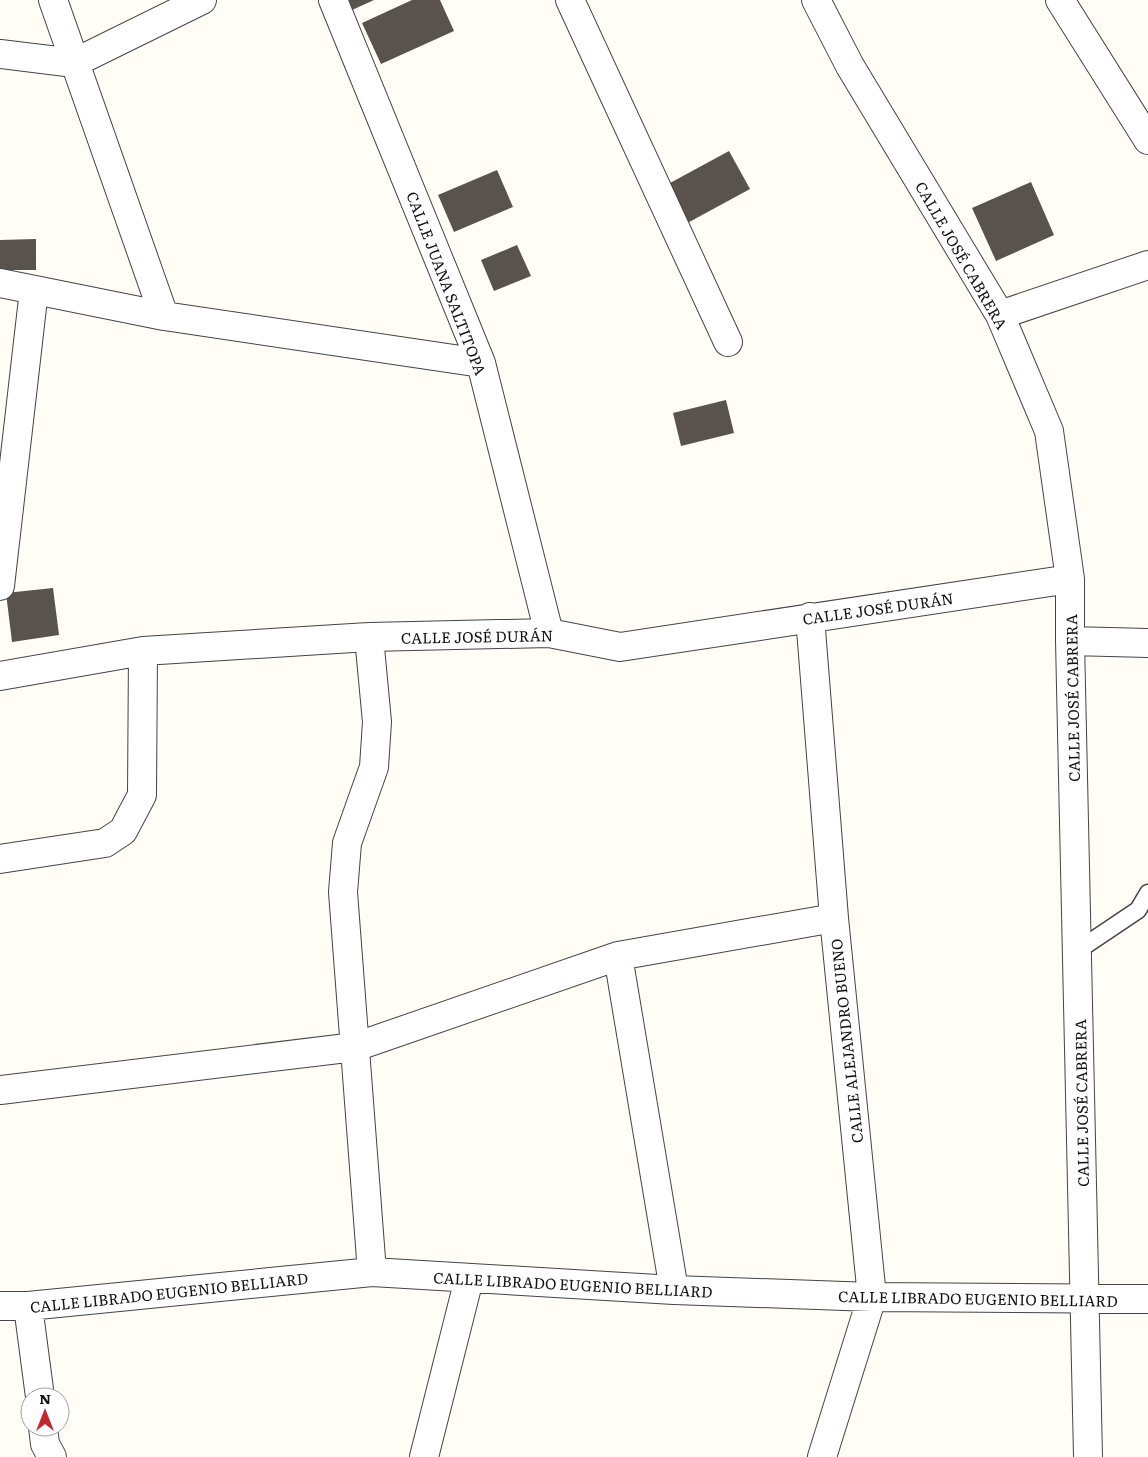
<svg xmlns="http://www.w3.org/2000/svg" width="1148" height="1457" viewBox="0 0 1148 1457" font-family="Literata,serif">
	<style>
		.building { fill: #5a524d }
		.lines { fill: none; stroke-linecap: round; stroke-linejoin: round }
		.lane-casing { stroke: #444; stroke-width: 19 }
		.street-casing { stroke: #444; stroke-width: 30 }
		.lane { stroke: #fff; stroke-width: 16 }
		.street { stroke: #fff; stroke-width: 28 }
		.labels { text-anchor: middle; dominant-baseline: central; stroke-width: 5; stroke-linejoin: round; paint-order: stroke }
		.street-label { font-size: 15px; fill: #111; stroke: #fff }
	</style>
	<rect width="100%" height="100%" fill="#fffdf5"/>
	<path class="building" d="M347 0H374L352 10Z
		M412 0H440L454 31 381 64 362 23Z
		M729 151 750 189 680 227 659 189Z
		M497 170 513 207 454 232 438 195Z
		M1031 182 1054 235 996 261 972 208Z
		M36 239V270H0V240Z
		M517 245 531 276 494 291 481 260Z
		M726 400 734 433 681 446 673 413Z
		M53 588 59 635 12 642 6 593Z"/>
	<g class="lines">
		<defs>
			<path id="lane" d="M1077 951 1138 910 1148 893"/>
			<path id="street" d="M53 0 164 316
				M333 0 481 363 549 633
				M570 0 728 342
				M816 0 850 66 1000 315 1049 431 1070 579V641L1088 1457
				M1060 0 1148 140
				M0 54 74 63 202 0
				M0 283 164 316 481 363
				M1000 315 1148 265
				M0 586 34 290
				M810 617 834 918 872 1297 822 1457
				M369 637 377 722 374 767 347 843 343 892 372 1272
				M1070 641 1148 643
				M0 676 143 651 369 637 549 633 620 647 1070 579
				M0 859 105 843 123 831 142 795 143 651
				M618 956 674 1290
				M0 1090 355 1047 618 956 834 918
				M0 1306H28L372 1272 674 1290 872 1297 1148 1299
				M28 1306 40 1397
				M43 1427 45 1444 52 1457
				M424 1457 469 1279"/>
		</defs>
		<use href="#lane" class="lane-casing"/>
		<use href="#street" class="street-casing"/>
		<use href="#lane" class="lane"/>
		<use href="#street" class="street"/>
	</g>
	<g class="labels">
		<g class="street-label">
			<text transform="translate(962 255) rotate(60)">CALLE JOSÉ CABRERA</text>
			<text transform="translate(447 283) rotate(69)">CALLE JUANA SALTITOPA</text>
			<text transform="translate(878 608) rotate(-8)">CALLE JOSÉ DURÁN</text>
			<text transform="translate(477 636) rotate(-1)">CALLE JOSÉ DURÁN</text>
			<text transform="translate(1072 698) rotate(-91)">CALLE JOSÉ CABRERA</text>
			<text transform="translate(846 1041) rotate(-96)">CALLE ALEJANDRO BUENO</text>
			<text transform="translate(1081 1103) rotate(-91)">CALLE JOSÉ CABRERA</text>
			<text transform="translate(573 1284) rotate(3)">CALLE LIBRADO EUGENIO BELLIARD</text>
			<text transform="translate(169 1292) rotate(-6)">CALLE LIBRADO EUGENIO BELLIARD</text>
			<text transform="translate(978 1298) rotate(1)">CALLE LIBRADO EUGENIO BELLIARD</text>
		</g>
	</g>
	<g transform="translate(45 1412)"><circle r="24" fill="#ffffff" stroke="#a0a0a0"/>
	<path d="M0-4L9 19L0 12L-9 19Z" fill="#c4262e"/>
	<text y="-8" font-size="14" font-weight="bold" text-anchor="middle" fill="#111111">N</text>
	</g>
</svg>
